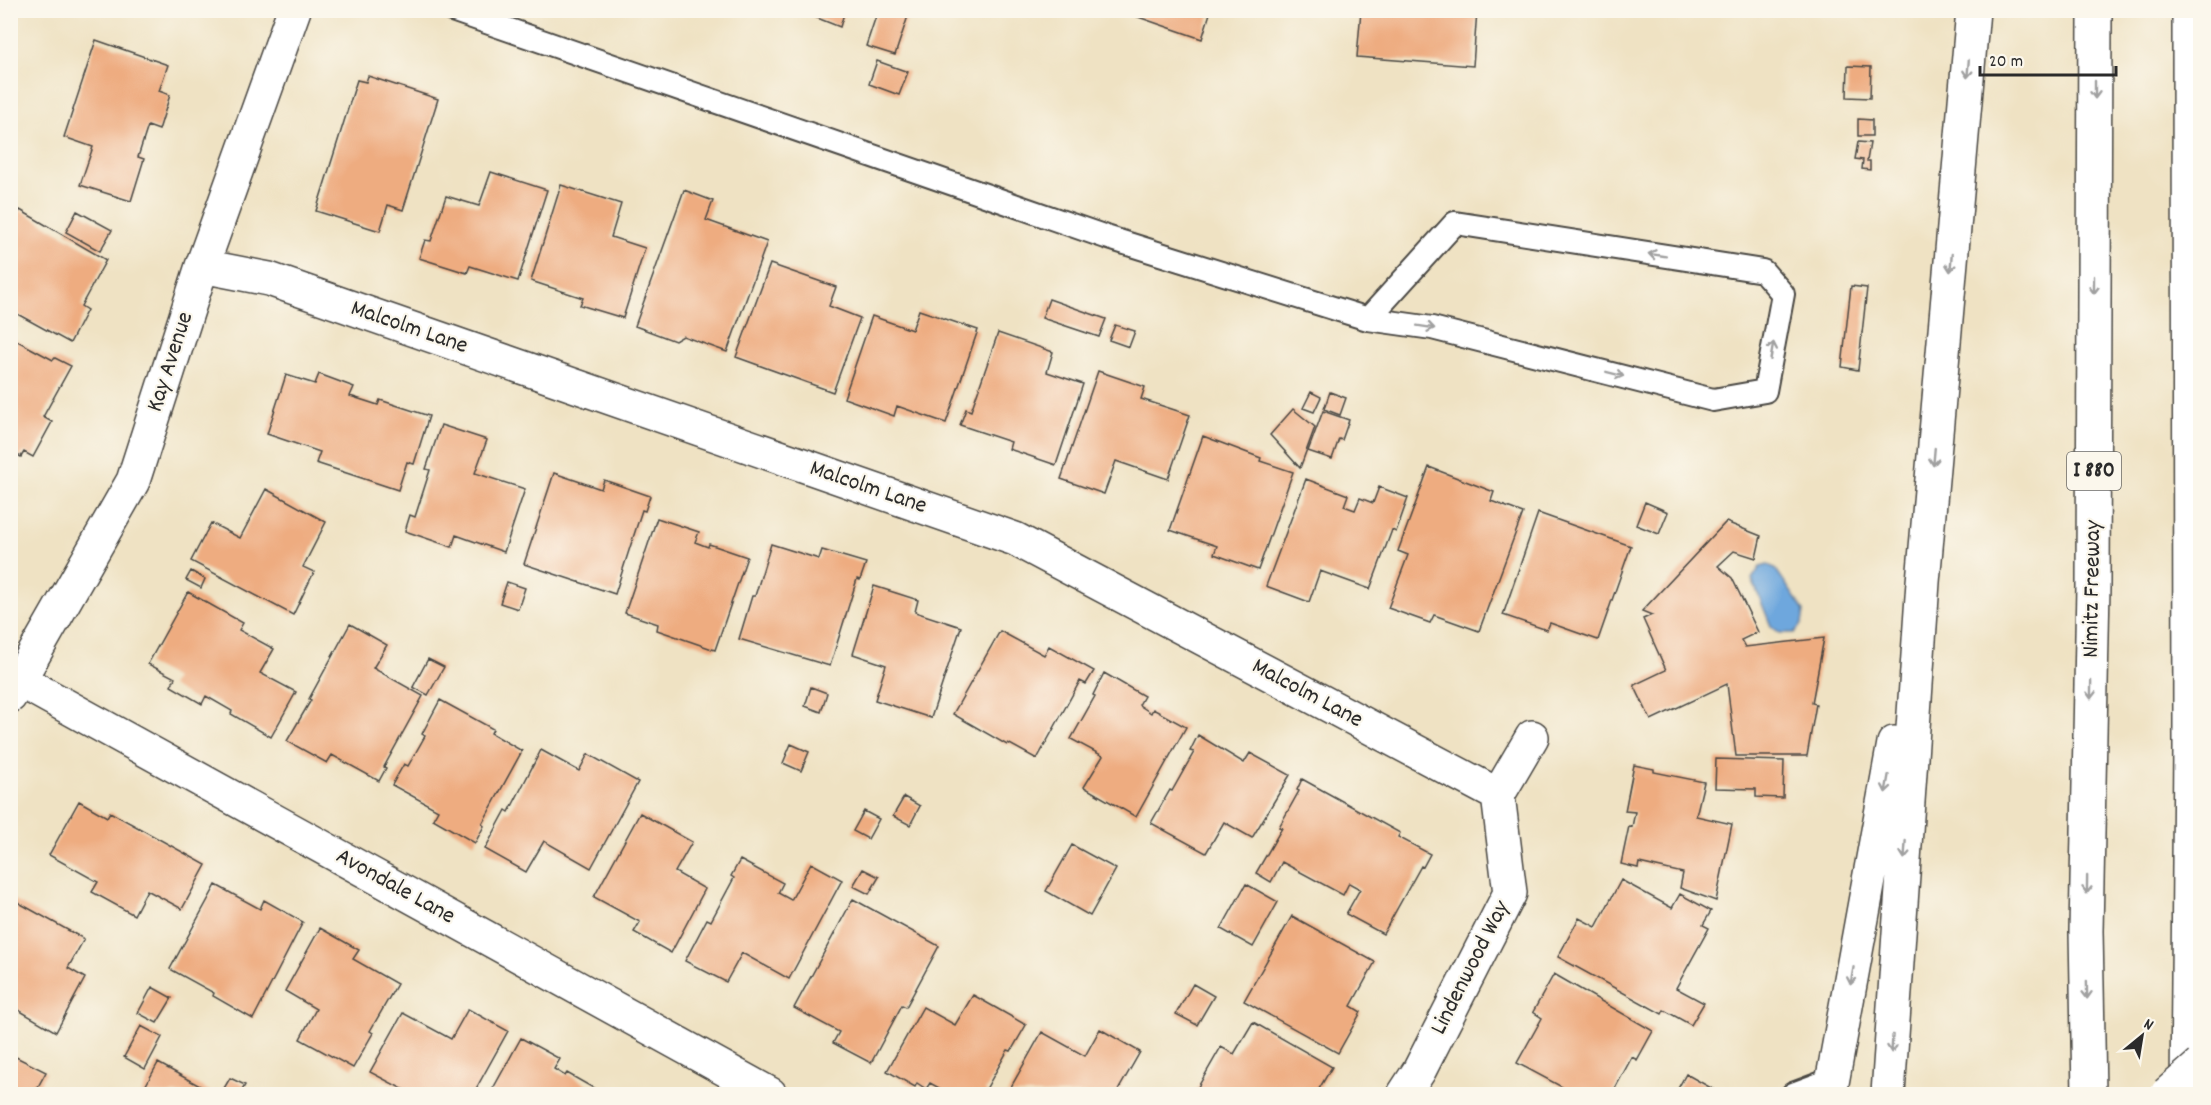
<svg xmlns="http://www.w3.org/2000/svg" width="2211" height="1105" viewBox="0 0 2211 1105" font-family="Dekko,sans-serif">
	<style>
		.water { fill: #6ea7dd; stroke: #4c6984; stroke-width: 1.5 }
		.building { fill: #eeac80 }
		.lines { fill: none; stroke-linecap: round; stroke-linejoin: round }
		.lane-casing { stroke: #484642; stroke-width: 26 }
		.street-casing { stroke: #484642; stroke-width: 36 }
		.highway-casing { stroke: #484642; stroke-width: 36 }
		.lane { stroke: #fff; stroke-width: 22 }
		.street { stroke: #fff; stroke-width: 33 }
		.highway { stroke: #fff; stroke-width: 33 }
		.highway-bridge-casing { stroke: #484642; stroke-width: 36; stroke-linecap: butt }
		.highway-bridge { stroke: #fff; stroke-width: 33 }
		.oneway { stroke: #a0a0a0 }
		.labels { text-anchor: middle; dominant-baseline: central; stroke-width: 4.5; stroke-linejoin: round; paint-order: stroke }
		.shield { fill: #fbf7ec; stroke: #696865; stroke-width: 1.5 }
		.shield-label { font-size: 22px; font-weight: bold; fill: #2b2b2b }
		.street-label { font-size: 24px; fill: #2b2b2b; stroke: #fbf7ec }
	</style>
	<rect width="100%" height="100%" fill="#fbf7ec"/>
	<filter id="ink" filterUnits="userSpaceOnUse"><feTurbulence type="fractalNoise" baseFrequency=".0167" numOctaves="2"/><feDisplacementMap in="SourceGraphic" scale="12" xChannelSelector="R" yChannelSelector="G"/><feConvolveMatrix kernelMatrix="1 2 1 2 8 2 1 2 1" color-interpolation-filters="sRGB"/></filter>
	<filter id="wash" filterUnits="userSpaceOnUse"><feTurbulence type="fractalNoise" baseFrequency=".008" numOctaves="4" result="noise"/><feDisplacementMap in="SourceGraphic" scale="24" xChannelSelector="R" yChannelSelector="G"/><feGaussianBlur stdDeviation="1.35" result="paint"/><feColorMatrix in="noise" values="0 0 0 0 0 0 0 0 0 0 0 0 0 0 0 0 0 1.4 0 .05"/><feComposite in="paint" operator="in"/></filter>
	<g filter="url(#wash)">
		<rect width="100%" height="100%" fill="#efe2c3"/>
		<path class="water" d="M1768 565 1775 568 1804 611 1802 624 1794 633H1780L1771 626 1752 579 1760 567Z"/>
		<g id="blocks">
			<path class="building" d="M797 10H845L840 27Z
				M878 10H910L895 55 866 46Z
				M1118 10H1211L1202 39Z
				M1361 10H1477L1473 66 1357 57Z
				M96 40 168 65 159 91 170 95 159 130 148 126 138 157 144 159 131 201 80 185 93 147 64 137Z
				M877 61 908 72 899 95 869 84Z
				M1848 66 1871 67 1870 98 1847 97Z
				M368 76 438 99 403 210 388 205 380 231 316 211 357 80 366 82Z
				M1858 119 1872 120V136H1858Z
				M1858 142 1870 143 1867 161H1870V170L1862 169 1863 160 1855 159Z
				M491 172 547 190 518 281 470 266 467 273 419 258 425 240 431 241 446 196 479 206Z
				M561 185 621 204 611 237 645 248 623 318 580 305 583 298 531 281Z
				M684 190 713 201 706 220 767 242 727 352 683 336 675 341 635 326Z
				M20 210 106 260 81 306 87 310 70 343 10 310V227Z
				M77 211 112 230 100 251 66 232Z
				M770 264 836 287 829 306 860 318 833 392 736 357Z
				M1851 286 1867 288 1858 370 1842 367Z
				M1049 299 1106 319 1099 337 1042 318Z
				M919 310 978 330 946 423 897 406 894 416 844 398 872 316 912 330Z
				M1115 325 1135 331 1129 347 1109 340Z
				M998 333 1053 352 1047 372 1083 384 1056 465 1009 449 1011 442 960 425 966 409 971 411Z
				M10 337 53 360 55 358 71 366 43 417 52 422 33 457 24 452 21 457 10 451Z
				M1098 371 1145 387 1141 399 1190 415 1168 479 1116 461 1104 494 1061 479Z
				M319 374 354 387 350 396 378 405 380 400 429 416 414 464 407 462 398 490 316 463 320 452 267 434 286 375 315 384Z
				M1311 392 1321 397 1314 412 1303 408Z
				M1330 392 1346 398 1340 415 1324 409Z
				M1293 409 1315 427 1300 468 1270 435Z
				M1323 411 1349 420 1342 440 1339 439 1332 459 1308 451Z
				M441 425 487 440 475 473 525 489 504 552 456 535 452 547 405 531 410 515 415 517 430 470 426 469Z
				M1203 436 1261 458 1260 461 1293 472 1258 570 1214 554 1217 546 1170 530Z
				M1429 467 1494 492 1491 501 1523 513 1479 631 1434 615 1430 623 1388 608 1408 555 1398 551Z
				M554 473 601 489 604 480 650 496 645 511 642 510 615 594 524 564Z
				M1306 479 1348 495 1344 506 1355 510 1360 498 1373 503 1379 487 1408 498 1396 532 1392 530 1370 589 1320 571 1309 602 1266 586Z
				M266 489 326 522 303 567 314 572 293 615 191 561 211 523 240 538Z
				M1645 502 1668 512 1659 534 1636 525Z
				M1538 513 1631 546 1598 640 1550 623 1547 630 1503 615Z
				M657 518 699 532 695 542 708 547 709 544 747 557 715 650 657 630 658 624 625 613Z
				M1726 522 1761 536 1756 558 1734 551 1718 566 1732 578 1758 632 1741 640 1745 647 1824 638 1812 703 1816 704 1807 756H1736L1727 684 1651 720 1634 685 1666 670 1643 619 1652 615 1642 611Z
				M771 544 819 559 822 550 866 563 860 580 857 579 830 666 739 639 752 596H755Z
				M191 571 205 579 201 588 186 580Z
				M507 582 525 588 518 609 500 603Z
				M874 586 918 600 915 612 961 627 931 718 875 700 886 665 853 654Z
				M188 592 243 623 239 630 274 649 260 673 296 692 271 737 231 714 232 711 206 696 202 704 171 686 175 678 148 664Z
				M350 624 387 645 373 668 423 696 384 767 386 768 379 781 332 755 327 763 287 741 311 700 309 699Z
				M1000 631 1044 655 1049 646 1094 671 1086 684 1080 681 1037 759 1008 743 1007 745 953 714Z
				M428 659 444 667 428 695 413 687Z
				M1104 673 1144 696 1139 705 1151 713 1153 709 1186 727 1136 817 1084 787 1103 756 1071 739 1095 696 1093 695Z
				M811 687 827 693 821 712 805 706Z
				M440 700 493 729 491 733 522 751 482 824 484 826 475 843 433 819 438 810 392 785 404 764 408 766 425 736 422 734Z
				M1198 735 1244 763 1250 753 1290 775 1252 838 1224 822 1206 853 1151 823 1170 790 1172 791 1194 752 1190 751Z
				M791 744 809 752 801 771 783 763Z
				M541 750 579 771 588 754 638 782 591 868 544 841 526 872 485 849 506 810 509 812Z
				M1716 759 1784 761 1783 798 1756 797V789L1715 788Z
				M1634 765 1654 769V772L1704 782 1696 816 1732 824 1716 901 1680 888 1683 873 1639 863 1638 868 1621 864 1629 826 1632 827 1635 812 1625 811Z
				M1302 779 1400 833 1398 837 1430 854 1423 867 1421 866 1383 934 1346 914 1360 889 1349 883 1343 895 1282 862 1271 882 1256 873 1282 828 1279 827 1299 791 1297 790Z
				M904 797 920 806 910 825 893 816Z
				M79 801 107 817 110 812 206 865 182 909 147 890 134 915 92 892 98 882 49 855Z
				M864 811 879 819 868 839 853 831Z
				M640 813 692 842 675 872 705 889 671 953 634 932 640 922 594 897Z
				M1072 845 1116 869 1090 916 1046 891Z
				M740 860 783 883 778 893 791 900 811 863 842 880 789 979 742 953 726 982 685 961 707 919 711 921 734 878 731 876Z
				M863 869 879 877 869 894 853 886Z
				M1621 880 1672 908 1680 894 1711 911 1703 925 1709 928 1676 988 1704 1003 1691 1025 1664 1010 1662 1014 1558 957 1579 918 1596 927Z
				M1246 884 1278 902 1253 947 1221 929Z
				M216 885 260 909 264 900 303 922 253 1019 213 996 214 993 170 969Z
				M10 898 84 939 68 968 85 978 56 1032 10 1005Z
				M853 899 939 946 906 1007 902 1005 871 1063 833 1043 839 1032 794 1008Z
				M1292 916 1375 962 1351 1006 1361 1012 1338 1053 1244 1001Z
				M320 928 359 950 353 959 397 984 370 1031 373 1033 353 1068 300 1039 316 1009 285 991Z
				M1554 974 1653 1031 1637 1060 1632 1057 1612 1094H1575L1517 1063 1542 1018 1533 1012Z
				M1193 984 1214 996 1197 1025 1176 1014Z
				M152 987 172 998 157 1023 138 1013Z
				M973 995 1026 1025 1011 1051 1008 1050 985 1091 988 1093 987 1094H950L930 1083 926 1089 917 1083 915 1087 887 1071 923 1007 955 1025Z
				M468 1009 508 1031 473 1094H412L370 1072 403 1013 451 1039Z
				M1253 1022 1332 1067 1316 1094H1194L1221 1047 1234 1054Z
				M141 1026 162 1037 145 1069 124 1057Z
				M1100 1029 1140 1052 1116 1094H1007L1042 1032 1085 1056Z
				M521 1038 560 1059 554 1069 565 1076 567 1073 604 1094H490Z
				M10 1054 46 1072 34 1094H10Z
				M158 1063 211 1092 210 1094H141Z
				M1686 1074 1713 1089 1710 1094H1675Z
				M230 1078 245 1085 240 1094H231L223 1090Z"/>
		</g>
	</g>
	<g filter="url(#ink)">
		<use href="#blocks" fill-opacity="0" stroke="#484642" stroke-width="1.5"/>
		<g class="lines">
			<defs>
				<path id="lane" d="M452 10 1106 237 1368 319 1432 328 1713 400 1765 391 1783 294 1763 271 1455 223 1368 319
					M1793 1094 1833 1079"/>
				<path id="street" d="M202 266 269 279 1015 539 1498 795
					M19 680 770 1094
					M10 696 133 481 202 266 294 10
					M1404 1094 1419 1071 1510 893 1498 795 1532 737"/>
				<path id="highway" d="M1830 1094 1894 743
					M1888 1094 1923 582 1973 10
					M2089 1094 2086 931 2093 587 2095 10
					M2187 1094 2190 748 2189 10"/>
			</defs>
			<use href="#lane" class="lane-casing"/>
			<use href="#street" class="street-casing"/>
			<use href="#highway" class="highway-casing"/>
			<use href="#lane" class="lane"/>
			<use href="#street" class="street"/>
			<use href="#highway" class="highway"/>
			<defs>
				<path id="highway-bridge" d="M2167 1094 2200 1065"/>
			</defs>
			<use href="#highway-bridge" class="highway-bridge-casing"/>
			<use href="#highway-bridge" class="highway-bridge"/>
		</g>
		<defs><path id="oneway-shaft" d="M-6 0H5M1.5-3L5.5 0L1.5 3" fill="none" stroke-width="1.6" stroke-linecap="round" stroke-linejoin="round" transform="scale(1.5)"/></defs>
		<g class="oneway">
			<use href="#oneway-shaft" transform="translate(1968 69) rotate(95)"/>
			<use href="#oneway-shaft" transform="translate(2095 90) rotate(90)"/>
			<use href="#oneway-shaft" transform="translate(1657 255) rotate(-171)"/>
			<use href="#oneway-shaft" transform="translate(1951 263) rotate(95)"/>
			<use href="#oneway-shaft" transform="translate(2094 285) rotate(90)"/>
			<use href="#oneway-shaft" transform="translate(1426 327) rotate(9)"/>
			<use href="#oneway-shaft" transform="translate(1772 351) rotate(-80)"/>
			<use href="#oneway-shaft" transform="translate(1615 374) rotate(14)"/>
			<use href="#oneway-shaft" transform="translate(1934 457) rotate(95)"/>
			<use href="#oneway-shaft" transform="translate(2091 690) rotate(91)"/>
			<use href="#oneway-shaft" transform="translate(1887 784) rotate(100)"/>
			<use href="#oneway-shaft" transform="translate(1905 850) rotate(94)"/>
			<use href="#oneway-shaft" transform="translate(2087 885) rotate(91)"/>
			<use href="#oneway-shaft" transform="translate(1852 976) rotate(100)"/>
			<use href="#oneway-shaft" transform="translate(2087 990) rotate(89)"/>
			<use href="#oneway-shaft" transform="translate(1892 1044) rotate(94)"/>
		</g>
	</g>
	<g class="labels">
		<rect class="shield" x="2067" y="452" width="54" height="38" rx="4.5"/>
		<g class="shield-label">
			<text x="2094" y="471">I 880</text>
		</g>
		<g class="street-label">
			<text transform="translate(409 328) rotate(19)">Malcolm Lane</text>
			<text transform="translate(171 362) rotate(-72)">Kay Avenue</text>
			<text transform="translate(868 488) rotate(19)">Malcolm Lane</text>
			<text transform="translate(2093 589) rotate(-89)">Nimitz Freeway</text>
			<text transform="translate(1307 694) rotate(28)">Malcolm Lane</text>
			<text transform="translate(395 887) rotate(29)">Avondale Lane</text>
			<text transform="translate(1471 968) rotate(-63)">Lindenwood Way</text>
		</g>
	</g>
	<rect width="2211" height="1105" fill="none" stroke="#fbf7ec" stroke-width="36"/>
	<g transform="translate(2142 1036) rotate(30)" stroke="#fbf7ec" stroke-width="4.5" paint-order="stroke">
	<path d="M0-4.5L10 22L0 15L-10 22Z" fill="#2b2b2b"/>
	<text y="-9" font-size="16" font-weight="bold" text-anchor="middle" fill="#2b2b2b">N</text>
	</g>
	<path d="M1980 66v9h136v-9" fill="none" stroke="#2b2b2b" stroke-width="3"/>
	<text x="1989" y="66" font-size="18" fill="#2b2b2b" stroke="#fbf7ec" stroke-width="4.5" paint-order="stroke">20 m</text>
</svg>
